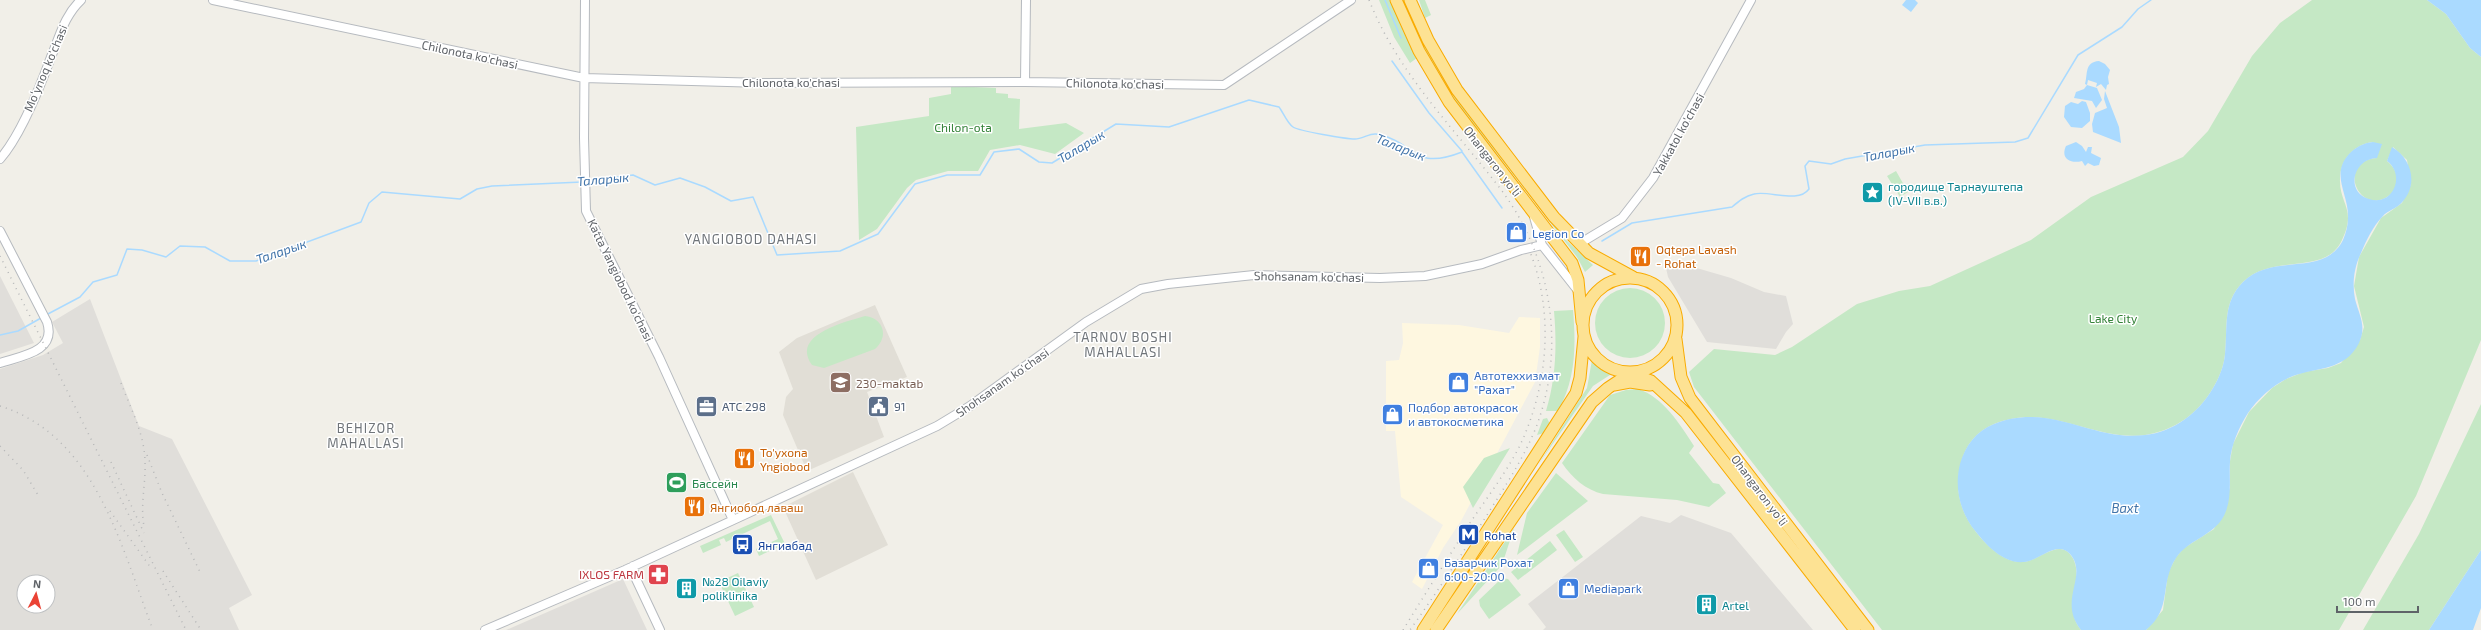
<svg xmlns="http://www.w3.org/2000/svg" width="2481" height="630" viewBox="0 0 2481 630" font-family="'Exo 2',sans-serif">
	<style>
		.commercial { fill: #fef7e0 }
		.industrial { fill: #e0deda; fill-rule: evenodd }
		.education { fill: #e1ded6 }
		.green { fill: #c5e8c5 }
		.water { fill: #aadaff }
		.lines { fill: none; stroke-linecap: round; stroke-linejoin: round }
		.stream { stroke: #aadaff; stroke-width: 1.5 }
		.secondary-casing { stroke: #b6babf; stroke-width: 10 }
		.highway-casing { stroke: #f9ab00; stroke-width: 13 }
		.secondary { stroke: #fff; stroke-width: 8 }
		.highway { stroke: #fde293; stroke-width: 11 }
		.rail { stroke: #b6b7b8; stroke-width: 1.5; stroke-dasharray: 1 5; stroke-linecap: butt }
		.labels { text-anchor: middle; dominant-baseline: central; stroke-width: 3; stroke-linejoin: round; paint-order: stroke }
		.street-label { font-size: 12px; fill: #5f6368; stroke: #fff }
		.park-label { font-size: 12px; fill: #348238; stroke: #fff }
		.culture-label { font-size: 12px; fill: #0d838f; stroke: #fff; text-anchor: start }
		.shop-label { font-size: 12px; fill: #366cbe; stroke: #fff; text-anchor: start }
		.food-label { font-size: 12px; fill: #c56008; stroke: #fff; text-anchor: start }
		.education-label { font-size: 12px; fill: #785e54; stroke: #fff; text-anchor: start }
		.service-label { font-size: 12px; fill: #4e5e75; stroke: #fff; text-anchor: start }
		.leisure-label { font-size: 12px; fill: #27864d; stroke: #fff; text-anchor: start }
		.transit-label { font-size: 12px; fill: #164399; stroke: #fff; text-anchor: start }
		.health-label { font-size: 12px; fill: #be3a42; stroke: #fff; text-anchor: end }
		.water-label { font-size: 13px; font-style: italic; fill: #4174aa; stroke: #fff }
		.neighbourhood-label { font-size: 13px; letter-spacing: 1px; fill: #70757a; stroke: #fff }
	</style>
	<rect width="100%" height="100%" fill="#f1efe8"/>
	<path class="commercial" d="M1519 317 1540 318V347L1535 382 1461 521 1443 548 1422 589 1412 582 1443 525 1401 497 1395 431H1386V361L1399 360 1403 343 1402 323 1459 325 1509 333Z"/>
	<path class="industrial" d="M1676 262 1731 278 1764 292 1786 296 1793 324 1786 332 1776 349 1707 342 1668 277 1666 268Z
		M0 276 34 343 0 354Z
		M90 299 139 426 172 439 252 595 229 608 239 630H0V369L43 355 63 343 52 322ZM24 582H48V606H24Z
		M1681 515 1731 533 1813 630H1543L1546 627 1528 604 1641 516 1670 523Z
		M623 579 647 630H506Z"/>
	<path class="education" d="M875 305 907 377 867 392 884 437 807 471 783 415 786 397 793 389 779 352 797 338Z
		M853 472 888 545 816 580 783 507Z"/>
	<path class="green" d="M1379 0H1391L1403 31 1417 58 1410 63 1394 37Z
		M1403 0H1406L1411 12 1521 180 1567 241 1593 265 1585 272 1577 257 1456 101 1419 39Z
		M1419 0H1425L1431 15 1425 18Z
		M2312 0H2427L2446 14 2470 48 2481 57V340L2416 496 2339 630H2146L2163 610 2168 573 2176 557 2184 548 2214 529 2230 488V461L2233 444 2249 412 2272 388 2286 379 2304 372 2328 368 2341 363 2360 340 2364 327 2354 286 2359 257 2381 218 2402 203 2411 184 2407 160 2393 147 2387 161C2393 166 2398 173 2397 182 2396 188 2392 194 2387 197 2358 215 2336 161 2377 158L2373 142C2354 144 2340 160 2340 179 2339 204 2357 209 2342 240 2325 277 2274 252 2243 282 2222 303 2228 328 2225 354 2224 366 2219 378 2213 388 2199 413 2174 431 2145 435 2093 442 2050 402 1994 424 1977 431 1965 445 1961 464 1954 488 1960 512 1976 532 1987 546 2004 563 2023 562 2036 562 2057 540 2069 553 2089 575 2060 604 2081 630H1882L1694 387 1689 372 1714 349 1775 355 1792 347 1857 304 1899 291 1930 286 2031 240 2091 197 2183 157 2208 131 2252 56 2280 23Z
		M951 86 996 88V93L1008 94V98L1020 99 1019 129 1066 123 1084 133 1055 154 1020 145 990 150 978 171H948L916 180 907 188 877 229 859 240 856 127 929 116V98L951 94Z
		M1896 171 1908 192 1900 197 1887 176Z
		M1595 323a35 35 0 1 1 70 0a35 35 0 1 1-70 0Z
		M1573 310C1576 345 1576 379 1558 411H1546C1556 378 1557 346 1554 311Z
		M865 316C884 318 889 337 875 349L824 368 812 365C790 335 845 322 865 316Z
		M1592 360 1602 369 1613 373 1593 386 1538 465 1587 388Z
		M1638 389C1663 397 1680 424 1694 446L1689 453 1713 483 1719 484 1726 493 1709 507 1677 500 1603 494C1586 490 1572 478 1562 463L1610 395 1626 390Z
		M2481 404V550L2429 630H2363L2419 534Z
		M1547 418 1550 424 1544 433 1537 435 1543 419Z
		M1510 448 1473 508 1463 487 1484 458Z
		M1556 473 1588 501 1517 555 1527 513Z
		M771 515 785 544 759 556 756 549 778 539 770 521 726 542 724 538 719 540 721 545 703 553 700 546Z
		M1514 528 1502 565 1457 614Z
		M1564 530 1583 557 1575 562 1556 535Z
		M1550 541 1557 550 1518 580 1511 572Z
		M738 573 754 607 735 616 719 582Z
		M1502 578 1508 579 1521 595 1489 619 1480 606 1479 600Z"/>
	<path class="water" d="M1906 0H1915L1918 3 1911 12 1902 5Z
		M2427 0H2481V57L2470 48 2446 14Z
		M2099 61 2105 64 2110 70 2108 77 2109 84 2107 85 2106 90 2101 84 2096 87 2097 83 2088 80 2087 85 2085 84C2088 75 2084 62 2099 61Z
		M2087 85 2097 88 2102 100 2096 108 2092 101 2074 98 2076 92 2084 89Z
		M2105 91 2119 127 2121 143 2093 132 2092 124 2095 113 2107 108 2104 99Z
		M2082 101 2086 102 2090 113V121L2082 128 2071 127 2064 117 2065 106 2071 102 2078 104Z
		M2076 142 2082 146 2086 152 2088 147H2092L2091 153 2101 158 2099 165 2094 166 2088 163 2085 166 2082 161C2071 164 2060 159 2066 146Z
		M2373 142 2382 144 2377 158C2353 159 2345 192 2369 199 2393 207 2406 175 2387 161L2392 147C2414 160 2419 189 2398 206 2393 210 2387 211 2383 216 2373 226 2366 241 2361 253 2354 267 2352 284 2355 299 2359 315 2367 326 2359 343 2345 371 2317 367 2293 376 2275 383 2259 397 2248 413 2239 427 2231 445 2230 462 2229 478 2232 495 2226 511 2217 536 2189 538 2176 558 2159 584 2173 608 2146 630H2081C2057 600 2089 576 2070 554 2057 539 2037 562 2024 562 2004 564 1987 546 1976 532 1960 513 1954 488 1960 464 1965 446 1976 431 1994 424 2050 401 2093 442 2145 435 2173 432 2199 413 2213 388 2219 378 2224 366 2225 354 2228 328 2222 303 2243 282 2273 252 2324 278 2343 240 2346 233 2348 225 2348 218 2349 194 2330 175 2349 154 2356 147 2363 143 2373 142Z
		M2481 550V608L2473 630H2429Z"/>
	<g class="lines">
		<path class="stream" d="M1385 0 1401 38
			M1392 61 1429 113 1462 151
			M587 181 633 175 655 185 680 178 705 187 731 201 753 197 777 255 840 251 878 234 915 184 947 175H980L994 152 1019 149 1039 162 1052 163 1116 124 1169 127 1249 100 1279 107C1283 112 1287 123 1293 127 1299 131 1346 139 1355 139 1362 139 1370 133 1376 134 1416 141 1411 172 1462 152L1502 208
			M1602 241 1632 223 1732 207C1739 201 1745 196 1754 194 1769 190 1798 204 1809 189L1805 166 1809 161 1831 164 1845 159 1925 145 2015 142 2028 138 2078 55 2122 27 2138 9 2151 0
			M46 315 80 297 93 282 117 275 127 249 142 250 166 257 180 246 205 247 230 261H256L361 222 369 203 382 192 460 199 477 189 492 186 582 182
			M0 335 18 331 41 318"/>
		<defs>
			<path id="secondary" d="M213 0 584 78 763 83 1025 82 1224 85 1351 0
				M585 0 584 138 586 211 659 357 733 520
				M1025 82 1026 0
				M0 159C21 135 40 87 51 57 60 36 64 16 81 0
				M1534 217 1542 245 1579 292
				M0 231 47 322C57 352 21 356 0 363
				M1579 244 1622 218 1653 178 1751 0
				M633 566 636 579 660 630
				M485 630 625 570 937 426 970 406 1086 322 1141 289 1168 284 1254 275 1380 278 1425 276 1482 264 1521 250 1542 245"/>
			<path id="highway" d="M1396 0 1419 51 1449 102 1572 263 1578 280 1582 322
				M1410 0 1428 40 1457 90 1554 217 1589 253 1633 277
				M1583 325a47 47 0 1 1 94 0a47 47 0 1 1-94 0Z
				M1676 339 1681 377 1690 398 1868 630
				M1625 372 1651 381 1686 413 1855 630
				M1614 385 1630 382 1650 385
				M1423 630 1576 393 1580 378 1584 337
				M1436 630 1592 402 1608 388 1632 372"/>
		</defs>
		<use href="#secondary" class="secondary-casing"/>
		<use href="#highway" class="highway-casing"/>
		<use href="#secondary" class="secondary"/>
		<use href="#highway" class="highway"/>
		<path class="rail" d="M1369 0C1398 73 1452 126 1499 187 1552 256 1567 349 1535 430 1522 461 1504 488 1487 515 1462 554 1437 592 1410 630
			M0 256 186 630
			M121 383C130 407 145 435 145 462 146 483 140 505 144 526
			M0 406C96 436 121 547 153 630
			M0 446 23 470 38 495
			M147 455 162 493 201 574
			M111 462 144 533
			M110 511 151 568
			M163 571 201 630
			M1403 630C1425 594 1448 558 1470 523 1488 496 1509 469 1522 441 1548 383 1554 312 1530 252"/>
	</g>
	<defs>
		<symbol id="sight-square" viewBox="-11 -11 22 22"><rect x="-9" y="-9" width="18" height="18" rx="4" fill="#0f9aa8" stroke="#fff"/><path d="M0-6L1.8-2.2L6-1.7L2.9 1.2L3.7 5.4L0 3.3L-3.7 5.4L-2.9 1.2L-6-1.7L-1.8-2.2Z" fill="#fff"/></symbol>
		<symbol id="shop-square" viewBox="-11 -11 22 22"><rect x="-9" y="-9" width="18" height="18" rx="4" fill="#3f7fe0" stroke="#fff"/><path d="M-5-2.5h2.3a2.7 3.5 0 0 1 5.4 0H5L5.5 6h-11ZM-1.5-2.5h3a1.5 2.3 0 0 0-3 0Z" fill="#fff"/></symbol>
		<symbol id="restaurant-square" viewBox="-11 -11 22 22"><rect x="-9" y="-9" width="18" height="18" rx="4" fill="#e8710a" stroke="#fff"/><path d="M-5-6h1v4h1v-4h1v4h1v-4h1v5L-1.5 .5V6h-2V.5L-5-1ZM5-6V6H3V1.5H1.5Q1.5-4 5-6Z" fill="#fff"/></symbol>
		<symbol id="school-square" viewBox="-11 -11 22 22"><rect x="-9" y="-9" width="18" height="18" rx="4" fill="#8d6e63" stroke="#fff"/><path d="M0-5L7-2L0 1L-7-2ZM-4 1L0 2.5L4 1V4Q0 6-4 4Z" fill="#fff"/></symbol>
		<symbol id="office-square" viewBox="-11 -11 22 22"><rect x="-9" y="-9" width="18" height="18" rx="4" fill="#5c6f8a" stroke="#fff"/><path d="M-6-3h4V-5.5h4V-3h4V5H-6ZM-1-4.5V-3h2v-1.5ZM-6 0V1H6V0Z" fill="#fff"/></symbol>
		<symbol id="civic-square" viewBox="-11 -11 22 22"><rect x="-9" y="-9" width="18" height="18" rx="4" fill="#5c6f8a" stroke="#fff"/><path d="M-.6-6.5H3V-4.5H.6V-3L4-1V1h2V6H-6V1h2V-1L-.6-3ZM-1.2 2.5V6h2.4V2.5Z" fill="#fff"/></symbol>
		<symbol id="stadium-square" viewBox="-11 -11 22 22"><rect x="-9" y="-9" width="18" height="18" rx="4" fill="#2e9e5b" stroke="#fff"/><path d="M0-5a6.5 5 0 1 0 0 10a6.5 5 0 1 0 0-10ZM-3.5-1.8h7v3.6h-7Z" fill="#fff"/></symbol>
		<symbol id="metro-square" viewBox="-11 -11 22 22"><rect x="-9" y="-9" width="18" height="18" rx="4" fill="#1a4fb4" stroke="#fff"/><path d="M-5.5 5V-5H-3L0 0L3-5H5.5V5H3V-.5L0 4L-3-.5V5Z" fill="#fff"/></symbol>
		<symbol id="bus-square" viewBox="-11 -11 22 22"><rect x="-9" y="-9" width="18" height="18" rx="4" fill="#1a4fb4" stroke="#fff"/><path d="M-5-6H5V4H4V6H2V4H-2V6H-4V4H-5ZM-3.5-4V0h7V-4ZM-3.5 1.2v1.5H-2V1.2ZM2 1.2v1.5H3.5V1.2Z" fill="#fff"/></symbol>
		<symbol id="pharmacy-square" viewBox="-11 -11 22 22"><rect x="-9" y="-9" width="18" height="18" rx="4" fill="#e0444e" stroke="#fff"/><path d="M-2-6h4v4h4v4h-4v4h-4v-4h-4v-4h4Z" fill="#fff"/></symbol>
		<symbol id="building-square" viewBox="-11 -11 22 22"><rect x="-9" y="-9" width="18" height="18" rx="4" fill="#0f9aa8" stroke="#fff"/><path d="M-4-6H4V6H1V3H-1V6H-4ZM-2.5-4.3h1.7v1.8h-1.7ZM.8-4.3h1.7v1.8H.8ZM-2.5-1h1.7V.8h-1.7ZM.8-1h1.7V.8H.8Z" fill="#fff"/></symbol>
	</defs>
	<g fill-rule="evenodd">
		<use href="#sight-square" x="1860" y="180" width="25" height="25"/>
		<use href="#shop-square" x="1504" y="220" width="25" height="25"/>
		<use href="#restaurant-square" x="1628" y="244" width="25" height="25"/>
		<use href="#shop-square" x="1446" y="370" width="25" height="25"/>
		<use href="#school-square" x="828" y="370" width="25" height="25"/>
		<use href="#office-square" x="694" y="394" width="25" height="25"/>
		<use href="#civic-square" x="866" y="394" width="25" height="25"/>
		<use href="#shop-square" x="1380" y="402" width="25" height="25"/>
		<use href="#restaurant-square" x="732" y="446" width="25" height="25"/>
		<use href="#stadium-square" x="664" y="470" width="25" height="25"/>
		<use href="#restaurant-square" x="682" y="494" width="25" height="25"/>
		<use href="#metro-square" x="1456" y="522" width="25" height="25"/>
		<use href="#bus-square" x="730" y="532" width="25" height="25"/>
		<use href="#shop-square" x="1416" y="556" width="25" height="25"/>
		<use href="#pharmacy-square" x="646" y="562" width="25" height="25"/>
		<use href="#building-square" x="674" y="576" width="25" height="25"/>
		<use href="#shop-square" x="1556" y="576" width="25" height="25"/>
		<use href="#building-square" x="1694" y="592" width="25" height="25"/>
	</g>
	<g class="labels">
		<g class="street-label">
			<text transform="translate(470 54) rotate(12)">Chilonota ko'chasi</text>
			<text transform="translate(45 68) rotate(-67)">Moʻynoq ko'chasi</text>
			<text x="791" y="82">Chilonota ko'chasi</text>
			<text transform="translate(1115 83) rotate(1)">Chilonota ko'chasi</text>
			<text transform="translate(1678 134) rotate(-61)">Yakkatol ko'chasi</text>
			<text transform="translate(1493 161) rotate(52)">Ohangaron yoʻli</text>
			<text transform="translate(1309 276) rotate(1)">Shohsanam ko'chasi</text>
			<text transform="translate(621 280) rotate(64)">Katta Yangiobod ko'chasi</text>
			<text transform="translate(1002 382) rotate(-35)">Shohsanam ko'chasi</text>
			<text transform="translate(1760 490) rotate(53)">Ohangaron yoʻli</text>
		</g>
		<g class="park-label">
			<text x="963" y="127">Chilon-ota</text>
			<text x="2113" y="318">Lake City</text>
		</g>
		<g class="culture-label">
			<text x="1888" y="186">городище Тарнауштепа<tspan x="1888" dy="14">(IV-VII в.в.)</tspan></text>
			<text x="702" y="581">№28 Oilaviy<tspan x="702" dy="14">poliklinika</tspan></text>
			<text x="1722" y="605">Artel</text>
		</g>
		<g class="shop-label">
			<text x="1532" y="233">Legion Co</text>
			<text x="1474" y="375">Автотеххизмат<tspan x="1474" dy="14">"Рахат"</tspan></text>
			<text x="1408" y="407">Подбор автокрасок<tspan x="1408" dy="14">и автокосметика</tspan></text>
			<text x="1444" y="562">Базарчик Рохат<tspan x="1444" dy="14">6:00-20:00</tspan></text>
			<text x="1584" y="588">Mediapark</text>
		</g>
		<g class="food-label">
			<text x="1656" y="249">Oqtepa Lavash<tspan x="1656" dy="14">- Rohat</tspan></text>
			<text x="760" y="452">To'yxona<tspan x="760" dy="14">Yngiobod</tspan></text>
			<text x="710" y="507">Янгиобод лаваш</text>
		</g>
		<g class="education-label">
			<text x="856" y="383">230-maktab</text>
		</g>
		<g class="service-label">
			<text x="722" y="406">АТС 298</text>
			<text x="894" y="406">91</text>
		</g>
		<g class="leisure-label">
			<text x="692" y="483">Бассейн</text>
		</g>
		<g class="transit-label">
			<text x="1484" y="535">Rohat</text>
			<text x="758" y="545">Янгиабад</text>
		</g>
		<g class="health-label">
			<text x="644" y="574">IXLOS FARM</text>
		</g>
		<g class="water-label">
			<text transform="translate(1081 146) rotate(-31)">Таларык</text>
			<text transform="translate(1401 147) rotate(22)">Таларык</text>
			<text transform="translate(1889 152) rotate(-11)">Таларык</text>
			<text transform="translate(603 179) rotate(-5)">Таларык</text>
			<text transform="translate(281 251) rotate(-19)">Таларык</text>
			<text x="2125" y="508">Baхt</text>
		</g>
		<g class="neighbourhood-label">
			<text x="751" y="239">YANGIOBOD DAHASI</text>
			<text x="1123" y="337">TARNOV BOSHI<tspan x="1123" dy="15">MAHALLASI</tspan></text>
			<text x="366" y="428">BEHIZOR<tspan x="366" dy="15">MAHALLASI</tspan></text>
		</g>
	</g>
	<g transform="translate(36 594) rotate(6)"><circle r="19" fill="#ffffff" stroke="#bfc1c3"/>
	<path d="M0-3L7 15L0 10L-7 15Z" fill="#ea4335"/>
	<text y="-6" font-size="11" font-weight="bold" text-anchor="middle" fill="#5f6368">N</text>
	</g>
	<path d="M2337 606v6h81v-6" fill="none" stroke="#5f6368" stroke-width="2"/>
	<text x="2343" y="606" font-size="12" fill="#5f6368" stroke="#ffffff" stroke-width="3" paint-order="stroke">100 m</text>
</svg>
